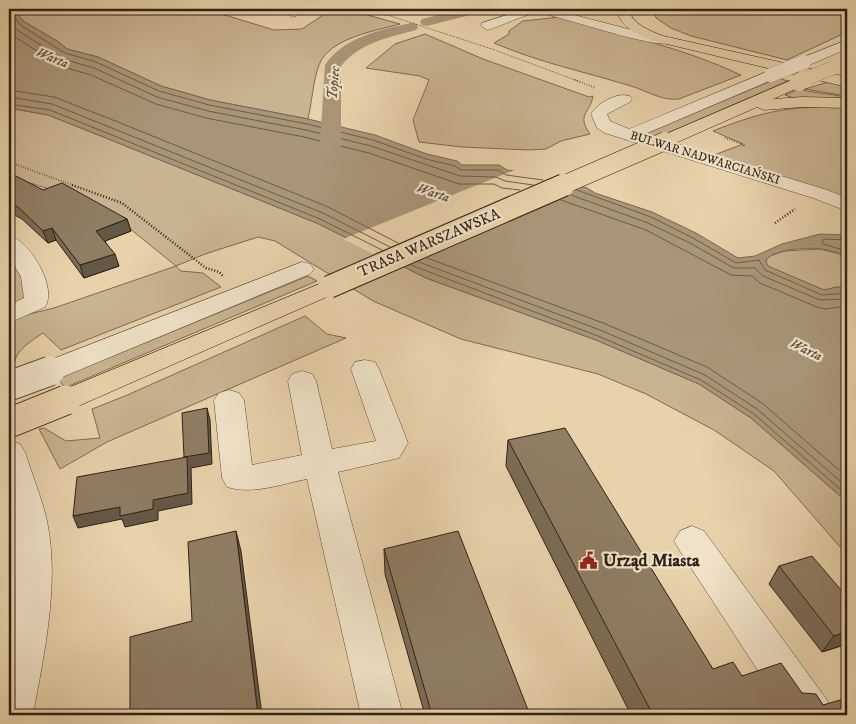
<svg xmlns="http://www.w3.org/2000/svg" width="856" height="724" viewBox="0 0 856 724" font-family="'IM FELL DW Pica',serif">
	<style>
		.green { fill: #c9b491; stroke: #7c6a54 }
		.water { fill: #a99678; stroke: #786752 }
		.pier { fill: #e8d2aa }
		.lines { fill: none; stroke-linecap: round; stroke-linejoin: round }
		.shore { stroke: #6c5c48; stroke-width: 1 }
		.canal { fill: #a99678; fill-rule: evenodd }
		.minor-casing { stroke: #5d4d3c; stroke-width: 1 }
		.major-casing { stroke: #2f2118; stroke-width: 1 }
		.path-far2 { stroke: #2f2118; stroke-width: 1; stroke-dasharray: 0.5 1; stroke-linecap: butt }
		.path-far1 { stroke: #2f2118; stroke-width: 2; stroke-dasharray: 0.5 2; stroke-linecap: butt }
		.path { stroke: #2f2118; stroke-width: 2.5; stroke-dasharray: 1 2; stroke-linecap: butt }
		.minor { fill: #f0e2c8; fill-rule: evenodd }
		.major { fill: #e8d2aa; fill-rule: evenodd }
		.minor-bridge-far1-casing { stroke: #5d4d3c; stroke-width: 14; stroke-linecap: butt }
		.minor-bridge-casing { stroke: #5d4d3c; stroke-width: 31; stroke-linecap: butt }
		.major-bridge-far3-casing { stroke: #2f2118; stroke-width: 14; stroke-linecap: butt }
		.major-bridge-far2-casing { stroke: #2f2118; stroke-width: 19; stroke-linecap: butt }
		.major-bridge-far1-casing { stroke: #2f2118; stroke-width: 24; stroke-linecap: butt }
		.major-bridge-casing { stroke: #2f2118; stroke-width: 31; stroke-linecap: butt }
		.minor-bridge-far1 { stroke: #f0e2c8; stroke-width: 14 }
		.minor-bridge { stroke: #f0e2c8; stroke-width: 29 }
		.major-bridge-far3 { stroke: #e8d2aa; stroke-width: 14 }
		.major-bridge-far2 { stroke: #e8d2aa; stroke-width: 18 }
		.major-bridge-far1 { stroke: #e8d2aa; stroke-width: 22 }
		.major-bridge { stroke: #e8d2aa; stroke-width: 29 }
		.wall { fill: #7b6c56; stroke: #2f2118 }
		.shaded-wall { fill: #645846; stroke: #2f2118 }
		.building { fill: #8f7d64; stroke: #2f2118 }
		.labels { text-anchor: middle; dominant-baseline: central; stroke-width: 4.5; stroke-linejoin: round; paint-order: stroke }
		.far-street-label { font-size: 12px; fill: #2f2118; stroke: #f0e2c8 }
		.far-water-label { font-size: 14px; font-style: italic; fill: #5a4a3a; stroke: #f0e2c8 }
		.street-label { font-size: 15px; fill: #2f2118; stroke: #f0e2c8 }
		.near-poi-label { font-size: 18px; font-weight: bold; fill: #2f2118; stroke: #f0e2c8; text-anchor: start }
	</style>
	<rect width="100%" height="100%" fill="#e8d2aa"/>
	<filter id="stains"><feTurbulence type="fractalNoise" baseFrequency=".004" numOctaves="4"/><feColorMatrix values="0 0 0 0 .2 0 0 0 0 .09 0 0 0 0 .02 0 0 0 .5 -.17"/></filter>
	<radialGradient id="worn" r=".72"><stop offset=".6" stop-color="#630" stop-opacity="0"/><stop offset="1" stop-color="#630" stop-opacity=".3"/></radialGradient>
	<path class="green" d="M14 9H205L274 30 302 29 332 9H346L400 24C375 31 329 38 319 65 313 81 312 102 308 119L210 100 161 86 98 57 67 49 57 41 23 21Z
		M654 9H847V32L787 60 691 36 671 28 656 18Z
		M560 17C620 34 684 48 741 75L679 99C662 101 647 91 631 86 585 72 538 62 494 43L509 34V31L523 21Z
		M425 34 483 59 589 97 593 96C590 114 576 114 590 134L561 141 546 149 529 150 462 147 419 142 413 120 429 80 420 76 366 68 395 44Z
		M778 78 788 81 655 139 645 134Z
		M826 81 847 85V96L805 89 828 82Z
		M801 88 806 91 847 97V100L794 98 785 95Z
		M828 107 847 108V209L809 194 701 160 743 144 713 131C756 114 782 107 828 107Z
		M9 108 48 115 101 136 319 224 426 278 596 340 699 384 751 418 847 502V555L774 471 714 430 646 394 598 374 461 339 373 301 275 241 258 237 205 254 176 266 181 271 203 273 221 287 61 350 43 333C30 342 14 351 14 367L10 369 9 319 54 308 176 266 124 224 67 195 9 176Z
		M820 249 847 256V288L837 287 824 290 767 266 766 261 767 257 785 251Z
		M9 255 20 267 30 296 9 309Z
		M308 276 317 281 64 388 59 378Z
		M305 316 327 334 346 338 107 442 60 469 39 429 44 428 66 441 100 438 92 409 125 396Z"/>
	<path class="water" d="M9 9H14L23 21 57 41 67 49 98 57 161 86 210 100 308 119 375 135 427 154 457 161 462 165H499L507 170 540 174 587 188 595 193 652 212 696 233 738 258 755 256 782 244 820 234 847 235V256C839 253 830 250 821 249 808 247 771 249 766 261L768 266 824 290 837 287 847 288V502L751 418 699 384 596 340 426 278 319 224 101 136 48 115 9 108Z"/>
	<path class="pier" d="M517 169 557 176 373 254 343 239Z"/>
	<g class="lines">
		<path class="shore" d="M10 9 20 25 65 53 96 62 159 91 209 105 307 124 373 140 426 159 455 166 461 170H498L506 175 543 180
			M9 20 17 30 63 59 94 68 157 97 208 111 306 130 371 146 460 176 496 177 505 181 533 185
			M9 33 60 66 91 75 156 104 206 118 304 137 369 153 459 184H494L502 188 520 190
			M9 90 54 97 108 118 326 206 398 243
			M9 97 52 104 323 213 390 247
			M9 104 50 110 320 219 382 250
			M577 190 651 217 693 238 736 263 759 260 765 270 822 295 847 293
			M571 195 648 223 690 243 734 268H755L763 276 820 300 847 299
			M561 200 646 230 731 275 752 276 760 283 817 307 825 309 847 306
			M847 240 824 239 822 242 823 244 847 251
			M427 258 603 323 707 367 762 403 847 477
			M419 262 600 330 705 375 757 409 847 487
			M411 265 598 336 701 380 754 414 847 495"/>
		<path class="canal" d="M462 9H484L482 12 427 26 422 25 420 22 422 19Z
			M411 23 416 24 418 27 416 30C390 37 359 43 341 66V160L338 165 330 166 322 165 319 160 325 65C344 37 380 30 411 23Z"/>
		<defs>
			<path id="minor" d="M290 9H303L296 16 292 17 286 13Z
				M525 9H551L655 36 673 38 675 41C665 54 560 15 538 13 527 13 500 27 487 30L481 26 482 23Z
				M847 40V49L809 65H799L797 62 799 59Z
				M771 70 776 72 779 75 776 78 645 134 827 190 847 198V211L813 198 605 133 597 128 591 114C598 103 616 92 630 96L632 99 630 102 607 114 610 121 629 129Z
				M9 235C29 240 58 287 45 307L9 323V305L24 298 21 277 9 256Z
				M302 262 310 264 314 269 310 274 60 378 50 380 40 378 36 371 40 364Z
				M365 360 375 362 379 369 408 443 399 458 338 472 403 715H361L307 479C281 484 253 495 227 487L222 478 214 400 219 393 229 390 239 393 244 400 252 465 302 455 288 381 292 374 302 371 312 374 316 381 332 449 376 441 351 369 355 362Z
				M9 440 20 444 25 452C32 475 42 498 47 521 60 584 44 653 33 715H9V621L15 552 14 529 9 504Z
				M692 526 704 531 827 700 833 715H787L680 551 674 541 680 531Z"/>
			<path id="major" d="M616 9H628C633 25 649 30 663 36L847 77V87L654 41C637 35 621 28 616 9Z
				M799 77 804 79 807 82 804 85 773 99 802 97 847 98V108L802 107 764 110 757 107 671 145 665 146 659 145 656 141 659 137Z
				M329 280 338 282 341 287 338 292 76 407 66 410 56 407 51 400 56 393Z"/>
		</defs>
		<use href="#minor" class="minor-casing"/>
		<use href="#major" class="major-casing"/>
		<path class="path-far2" d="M369 9 492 49 578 81"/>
		<path class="path-far1" d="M575 80 596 88
			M725 138 745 145 742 147
			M9 162 75 186"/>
		<path class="path" d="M72 185 122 203 206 268 219 272 224 277
			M775 223 795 209"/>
		<use href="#minor" class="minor"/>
		<use href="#major" class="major"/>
		<defs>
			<path id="minor-bridge-far1" d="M771 75 804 62"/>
			<path id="minor-bridge" d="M9 386 50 371"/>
			<path id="major-bridge-far3" d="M800 81 833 68"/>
			<path id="major-bridge-far2" d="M799 82 803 80
				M561 186 665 141"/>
			<path id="major-bridge-far1" d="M329 287 564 185"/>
			<path id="major-bridge" d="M9 423 66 400"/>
		</defs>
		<use href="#minor-bridge-far1" class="minor-bridge-far1-casing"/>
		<use href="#minor-bridge" class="minor-bridge-casing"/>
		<use href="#major-bridge-far3" class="major-bridge-far3-casing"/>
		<use href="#major-bridge-far2" class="major-bridge-far2-casing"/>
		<use href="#major-bridge-far1" class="major-bridge-far1-casing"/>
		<use href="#major-bridge" class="major-bridge-casing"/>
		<use href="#minor-bridge-far1" class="minor-bridge-far1"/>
		<use href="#minor-bridge" class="minor-bridge"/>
		<use href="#major-bridge-far3" class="major-bridge-far3"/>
		<use href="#major-bridge-far2" class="major-bridge-far2"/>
		<use href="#major-bridge-far1" class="major-bridge-far1"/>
		<use href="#major-bridge" class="major-bridge"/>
	</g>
	<path class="wall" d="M9 175 43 190 127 219 131 231 105 241 119 266 84 278 56 240 48 243 22 219 9 212Z
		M508 440 713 669 742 676 802 693 823 705 847 715H631L506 466Z
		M384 549 530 715H425L385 574Z
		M779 566 847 644 822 652 769 584Z"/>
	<path class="shaded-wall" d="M127 219 131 231 100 243 96 231Z
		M52 228 56 240 48 243 43 231Z
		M115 254 119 266 84 278 80 265Z
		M207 408 210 420 212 464 191 468 192 504 158 511V520L125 527 122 519 78 528 73 516 153 500 184 457Z
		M236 531 241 551 262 715H258Z
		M847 631V644L822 652 834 636Z"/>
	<path class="building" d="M12 174 43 190 62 183 127 219 96 231 115 254 80 265 52 228 43 231 18 207 9 203V175Z
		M207 408 209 453 184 457 182 413Z
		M565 428 713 669 733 662 742 676 781 663 802 693 816 694 823 705 847 698V715H653L508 440Z
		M187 457 188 493 153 500V509L120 516V507L73 516 77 477Z
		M236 531 258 715H130V637L192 621 188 542Z
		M458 531 530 715H432L384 549Z
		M812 556 847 597V631L834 636 779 566Z"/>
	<defs>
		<symbol id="civic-bare" viewBox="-9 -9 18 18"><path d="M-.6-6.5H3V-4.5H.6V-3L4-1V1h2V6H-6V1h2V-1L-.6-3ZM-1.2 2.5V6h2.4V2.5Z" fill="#8f2418" stroke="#f0e2c8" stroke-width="2.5" paint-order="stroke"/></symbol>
	</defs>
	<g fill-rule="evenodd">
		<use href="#civic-bare" x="576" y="548" width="25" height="25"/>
	</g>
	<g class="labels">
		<g class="far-street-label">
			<text transform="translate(705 158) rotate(17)">BULWAR NADWARCIAŃSKI</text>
		</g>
		<g class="far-water-label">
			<text transform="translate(52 58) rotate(22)">Warta</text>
			<text transform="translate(334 83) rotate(-85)">Topiec</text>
			<text transform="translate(433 193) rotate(18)">Warta</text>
			<text transform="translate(806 350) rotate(26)">Warta</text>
		</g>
		<g class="street-label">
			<text transform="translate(429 243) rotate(-23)">TRASA WARSZAWSKA</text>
		</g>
		<g class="near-poi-label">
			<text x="603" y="561">Urząd Miasta</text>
		</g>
	</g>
	<rect width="856" height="724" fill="none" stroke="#e8d2aa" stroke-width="30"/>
	<rect x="10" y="10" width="836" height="704" fill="none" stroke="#2f2118" stroke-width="2.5"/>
	<rect x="15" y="15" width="826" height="694" fill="none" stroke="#2f2118"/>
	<rect width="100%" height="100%" filter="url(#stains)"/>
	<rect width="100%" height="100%" fill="url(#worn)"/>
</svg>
